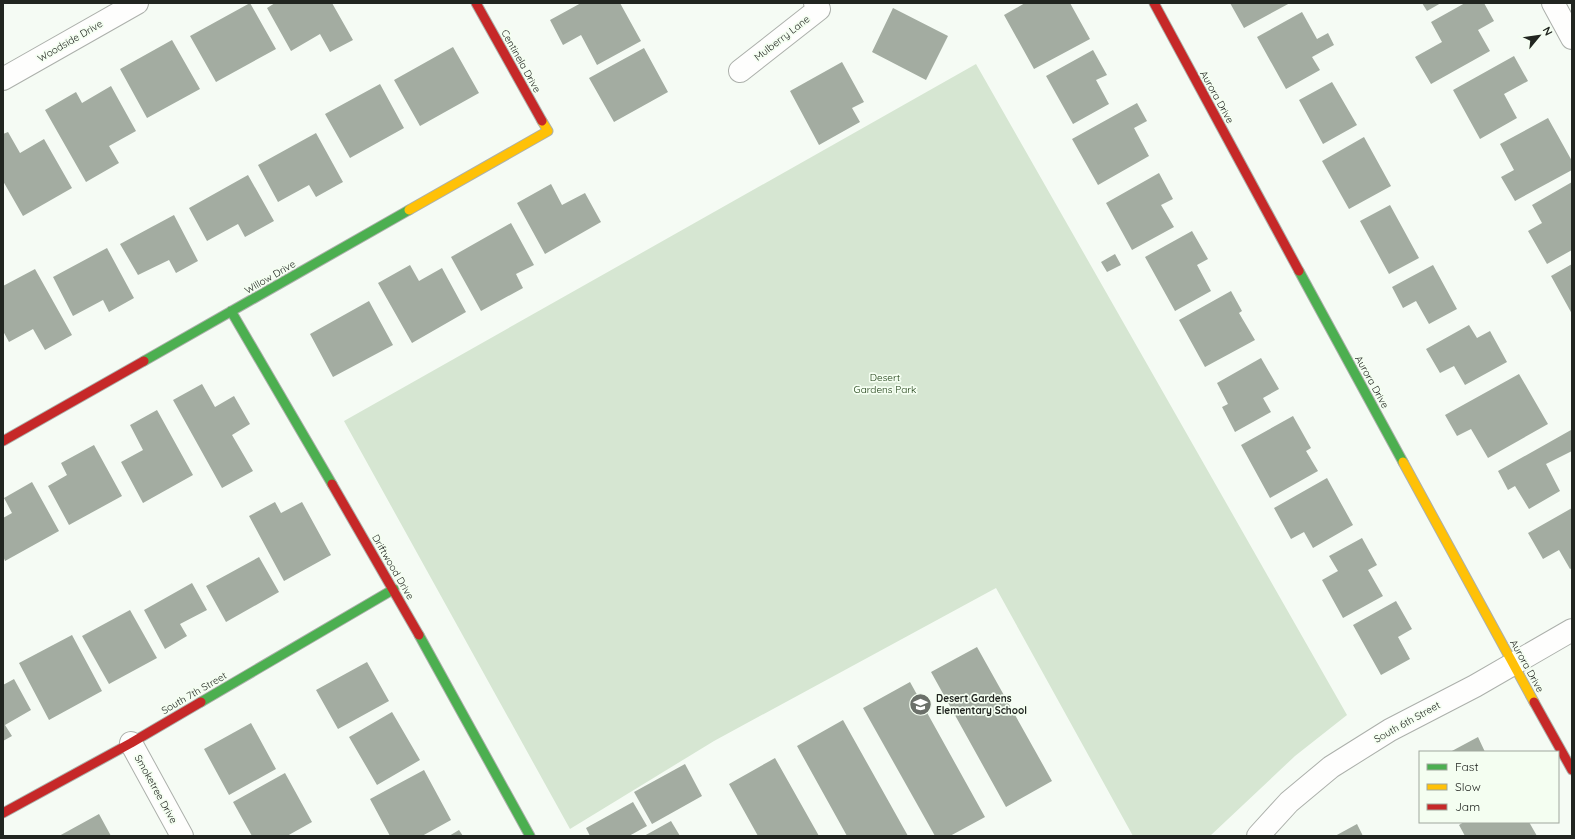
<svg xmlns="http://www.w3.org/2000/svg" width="1575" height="839" viewBox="0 0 1575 839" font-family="Quicksand,sans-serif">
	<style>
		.green { fill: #d6e6d2 }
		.building { fill: #a3aca1 }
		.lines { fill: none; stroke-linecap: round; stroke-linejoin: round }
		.street-casing { stroke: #acb0ab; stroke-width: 24 }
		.fast-casing { stroke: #acb0ab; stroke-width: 11 }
		.slow-casing { stroke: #acb0ab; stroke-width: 11 }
		.jam-casing { stroke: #acb0ab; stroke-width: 11 }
		.street { stroke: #fefefd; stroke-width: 22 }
		.fast { stroke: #4caf50; stroke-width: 9 }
		.slow { stroke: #ffc107; stroke-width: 9 }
		.jam { stroke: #c62828; stroke-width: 9 }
		.labels { text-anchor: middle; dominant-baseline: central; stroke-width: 3.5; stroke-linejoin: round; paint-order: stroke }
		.street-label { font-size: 10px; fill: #212520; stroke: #f4fef1 }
		.park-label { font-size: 10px; fill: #14360a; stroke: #f4fef1 }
		.poi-label { font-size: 10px; font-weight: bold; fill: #212520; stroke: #f4fef1; text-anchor: start }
	</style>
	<rect width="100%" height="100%" fill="#f5fbf4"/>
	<path class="green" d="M976 64 1347 715 1295 756 1210 836H1133L996 588 714 741 570 829 344 421Z"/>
	<path class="building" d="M250 3 276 49 216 82 190 36Z
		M275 3H332L353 40 330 52 320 34 291 51 267 8Z
		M581 3H620L641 41 597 65 581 35 563 45 550 20Z
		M1025 3H1070L1090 39 1034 69 1004 15Z
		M1230 3H1290L1244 28Z
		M1422 3H1441L1427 11Z
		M1465 3H1484L1494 21 1478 30 1490 51 1431 84 1415 57 1442 42 1431 22Z
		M893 8 948 36 926 80 872 52Z
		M1302 12 1317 39 1328 33 1334 45 1312 57 1320 70 1286 89 1257 37Z
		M172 40 200 89 147 118 120 69Z
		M453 47 479 93 420 126 394 80Z
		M644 48 668 92 614 122 589 78Z
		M1093 50 1107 75 1096 80 1109 104 1073 124 1046 76Z
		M1514 56 1528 81 1504 94 1517 118 1480 139 1453 90Z
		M842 62 864 102 852 108 860 122 819 145 790 91Z
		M1332 82 1357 125 1323 144 1299 100Z
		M380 84 404 128 350 158 325 114Z
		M111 86 136 131 109 146 119 163 86 182 45 110 76 92 82 103Z
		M1137 103 1147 121 1134 128 1149 156 1098 185 1072 139Z
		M1548 118 1572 161V170L1515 201 1501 177 1514 170 1500 144Z
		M8 132 20 153 44 139 72 188 23 216 3 181V134Z
		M316 133 343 182 316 197 309 185 278 202 258 165Z
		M1364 137 1391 186 1349 209 1322 161Z
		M1159 173 1173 199 1161 205 1174 227 1132 250 1106 203Z
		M248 175 274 221 245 237 238 224 207 241 189 208Z
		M1572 182V250L1547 264 1528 231 1542 223 1532 205Z
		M551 184 562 205 585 193 601 222 545 254 517 203Z
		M1390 205 1419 258 1389 274 1360 221Z
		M174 215 198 261 176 273 169 260 138 275 120 244Z
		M511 223 534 265 516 274 523 288 481 311 451 257Z
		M1192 231 1208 259 1197 265 1211 291 1175 311 1145 257Z
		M107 248 134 298 109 312 103 300 73 316 53 277Z
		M1115 254 1121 265 1107 272 1101 262Z
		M1572 264V314L1551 276Z
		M410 265 419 281 442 268 466 312 412 343 378 283Z
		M1433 265 1457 309 1429 324 1416 301 1403 308 1392 287Z
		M35 269 72 335 45 350 33 329 9 342 3 331V286Z
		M1231 291 1242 311 1239 313 1255 340 1205 367 1179 320Z
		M369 301 393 345 333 377 310 334Z
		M1469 325 1477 338 1490 331 1507 362 1465 385 1454 366 1440 373 1426 349Z
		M1261 358 1279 389 1263 398 1271 412 1235 432 1222 407 1228 404 1217 383Z
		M1519 374 1548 424 1488 458 1471 429 1457 436 1445 415Z
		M202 384 215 407 234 396 250 424 232 435 253 471 222 488 173 400Z
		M157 410 193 475 143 503 121 462 143 450 130 425Z
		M1293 416 1311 448 1306 451 1318 471 1270 498 1241 445Z
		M1571 430 1572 451 1546 464 1560 491 1529 509 1515 486 1508 490 1498 471Z
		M94 445 122 496 69 525 48 486 67 475 61 463Z
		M1327 478 1353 525 1313 548 1304 532 1291 539 1274 508Z
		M32 482 59 531 5 561 3 556V518L12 513 4 498Z
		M275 502 281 513 302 502 331 555 284 581 249 516Z
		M1572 508V568L1570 569 1559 550 1543 559 1528 533Z
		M1362 538 1377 565 1368 570 1383 596 1343 618 1322 580 1338 571 1329 556Z
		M259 557 279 592 226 622 206 586Z
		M192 583 207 610 180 624 187 636 165 649 144 610Z
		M1396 601 1412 629 1398 637 1410 659 1381 675 1353 625Z
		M130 610 157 658 109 684 82 636Z
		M72 635 102 691 49 720 19 663Z
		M977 647 1052 781 1006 807 931 672Z
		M367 662 389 701 338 729 316 690Z
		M14 679 31 710 5 725 12 736 3 741V685Z
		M910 682 985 817 950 836H935L863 708Z
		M392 712 420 760 377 785 349 737Z
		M843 720 908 836H847L797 746Z
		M251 723 276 769 229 795 204 749Z
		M1478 737 1485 752H1450Z
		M775 758 819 836H758L729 784Z
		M685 764 702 796 652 824 634 792Z
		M424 770 451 820 422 836H390L370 799Z
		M285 773 312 822 287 836H252L233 802Z
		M633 802 647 826 629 836H590L586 828Z
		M99 814 111 836H59Z
		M671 821 680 836H644Z
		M1464 822H1529L1537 836H1465L1459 825Z
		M1357 824 1363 836H1335Z
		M459 830 463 836H449Z"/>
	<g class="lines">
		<defs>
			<path id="street" d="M1553 3 1572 38
				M740 71 819 9 815 3
				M3 79 137 3
				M131 743 182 836
				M1258 836 1289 802 1331 767 1390 730 1475 686 1572 630"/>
			<path id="fast" d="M1299 271 1403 462
				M231 311 332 484
				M144 361 409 210
				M419 635 530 836
				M201 702 394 589"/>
			<path id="slow" d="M409 210 548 131 542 121
				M1403 462 1534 702"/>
			<path id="jam" d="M476 3 542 121
				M1154 3 1299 271
				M3 441 144 361
				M332 484 419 635
				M1534 702 1572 770
				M3 813 131 743 201 702"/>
		</defs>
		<use href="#street" class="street-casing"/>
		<use href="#fast" class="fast-casing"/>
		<use href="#slow" class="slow-casing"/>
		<use href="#jam" class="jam-casing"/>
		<use href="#street" class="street"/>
		<use href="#fast" class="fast"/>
		<use href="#slow" class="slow"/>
		<use href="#jam" class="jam"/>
	</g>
	<defs>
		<symbol id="school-disc" viewBox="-11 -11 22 22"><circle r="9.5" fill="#6b706a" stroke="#f4fef1"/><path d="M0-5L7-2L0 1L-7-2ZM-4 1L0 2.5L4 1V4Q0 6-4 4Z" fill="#fff"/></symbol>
	</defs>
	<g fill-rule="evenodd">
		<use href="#school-disc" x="908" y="692" width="25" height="25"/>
	</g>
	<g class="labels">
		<g class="street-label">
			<text transform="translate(782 38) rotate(-38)">Mulberry Lane</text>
			<text transform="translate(70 41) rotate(-30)">Woodside Drive</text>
			<text transform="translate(521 61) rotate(61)">Centinela Drive</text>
			<text transform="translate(1217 97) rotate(61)">Aurora Drive</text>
			<text transform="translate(270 277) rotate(-30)">Willow Drive</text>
			<text transform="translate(1372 382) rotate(61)">Aurora Drive</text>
			<text transform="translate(393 567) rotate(60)">Driftwood Drive</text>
			<text transform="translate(1527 666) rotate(61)">Aurora Drive</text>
			<text transform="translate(194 693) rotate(-30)">South 7th Street</text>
			<text transform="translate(1407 722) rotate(-29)">South 6th Street</text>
			<text transform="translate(156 789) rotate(61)">Smoketree Drive</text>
		</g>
		<g class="park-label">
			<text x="885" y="377">Desert<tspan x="885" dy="12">Gardens Park</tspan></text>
		</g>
		<g class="poi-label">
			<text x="936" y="698">Desert Gardens<tspan x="936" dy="12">Elementary School</tspan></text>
		</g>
	</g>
	<rect width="1575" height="839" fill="none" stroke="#212520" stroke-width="8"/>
	<rect x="1419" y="751" width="140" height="72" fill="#f4fef1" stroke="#a0a79d"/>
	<rect x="1427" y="764" width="20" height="6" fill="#4caf50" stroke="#a0a79d"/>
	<text x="1455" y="771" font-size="12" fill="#212520">Fast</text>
	<rect x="1427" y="784" width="20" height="6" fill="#ffc107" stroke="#a0a79d"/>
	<text x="1455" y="791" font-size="12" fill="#212520">Slow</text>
	<rect x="1427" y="804" width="20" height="6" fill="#c62828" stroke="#a0a79d"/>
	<text x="1455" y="811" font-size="12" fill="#212520">Jam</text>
	<g transform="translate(1539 36) rotate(61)" stroke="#f4fef1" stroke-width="3" paint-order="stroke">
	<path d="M0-3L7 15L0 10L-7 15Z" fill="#212520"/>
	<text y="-6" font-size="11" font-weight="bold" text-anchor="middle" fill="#212520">N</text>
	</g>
</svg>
